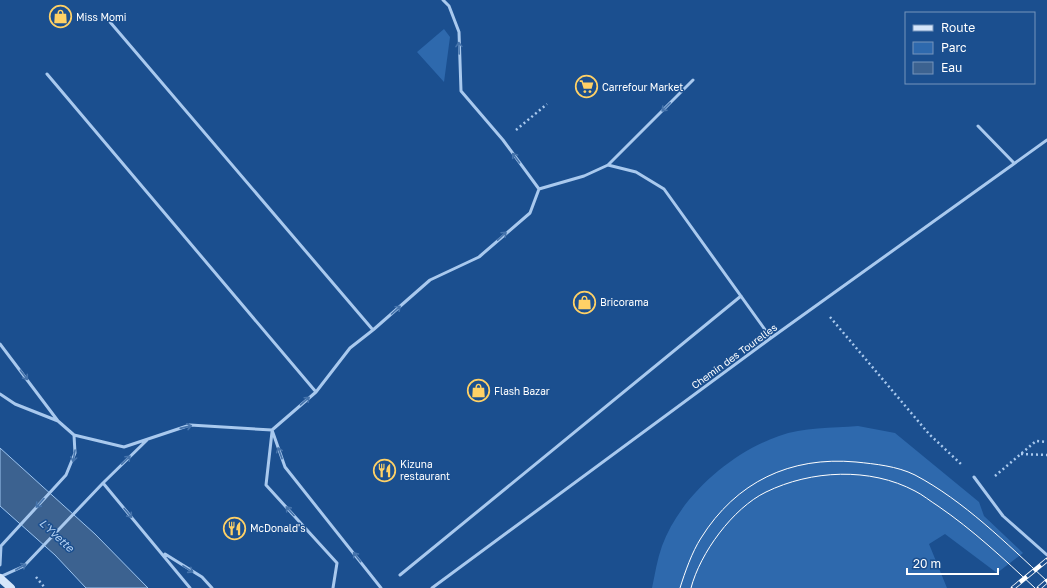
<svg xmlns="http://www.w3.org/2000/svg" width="1047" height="588" viewBox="0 0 1047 588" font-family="'Golos Text',sans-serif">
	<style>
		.green { fill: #2e69ad }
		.water { fill: #3c6290; stroke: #9cc4f0 }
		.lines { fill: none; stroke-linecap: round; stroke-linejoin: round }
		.path { stroke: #a9c9ee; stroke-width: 2.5; stroke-dasharray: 2 3; stroke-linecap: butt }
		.lane { stroke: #a9c9ee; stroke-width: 3 }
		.secondary { stroke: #d6e6fa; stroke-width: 8 }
		.tram { stroke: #fff; stroke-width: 1 }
		.rail-casing { stroke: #fff; stroke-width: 4.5 }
		.rail { stroke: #1b4f8f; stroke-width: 3; stroke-dasharray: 9; stroke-linecap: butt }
		.oneway { stroke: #4674ac }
		.labels { text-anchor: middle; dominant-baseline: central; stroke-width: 3; stroke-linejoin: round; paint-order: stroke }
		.poi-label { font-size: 10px; fill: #fff; stroke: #1b4f8f; text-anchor: start }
		.street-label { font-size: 10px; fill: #fff; stroke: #1b4f8f }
		.water-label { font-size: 11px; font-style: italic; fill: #b5d3f5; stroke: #1b4f8f }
	</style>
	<rect width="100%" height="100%" fill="#1b4f8f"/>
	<path class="green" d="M444 29 450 37 444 82 417 52Z
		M858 426 895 433 979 502 984 516 1023 553 997 573 945 534 929 544 947 588H652C655 574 657 560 662 546 680 497 730 453 779 436 803 427 832 428 858 426Z"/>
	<path class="water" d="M0 448 95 534 148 588H86L55 555 0 506Z"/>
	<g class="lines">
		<path class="path" d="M516 130 547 104
			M830 317 929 434 962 465
			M1021 454 1047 455
			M995 476 1036 441 1047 442
			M36 577 45 588"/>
		<path class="lane" d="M443 0 449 6 459 32 461 91 503 140 539 189
			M110 22 373 330
			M47 74 316 392
			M978 126 1014 163
			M608 165 636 172 664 189 771 338
			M539 189 584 176 608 165 693 80
			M0 344 58 421 74 435 124 447 190 425 272 430 316 392 350 348 373 330 430 280 479 257 530 213 539 189
			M0 394 15 404 58 421
			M272 430 285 467 381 588
			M272 432 266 485 337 563 333 588
			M974 477 1003 516 1047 555
			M103 483 190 588
			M165 554 202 577 212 588
			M0 565 1 546 66 475 75 453 74 435
			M400 575 741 296
			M0 577 24 566 103 483 147 440
			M432 588 771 338 1047 140"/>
		<path class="secondary" d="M0 578 11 588"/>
		<path class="tram" d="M680 588C685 572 692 552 701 538 736 482 790 456 856 462 875 464 897 466 915 475 964 501 1006 543 1047 581
			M691 588C700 553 733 508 766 492 811 470 870 467 915 491 923 495 930 501 938 506 973 530 1004 559 1035 588"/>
		<defs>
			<path id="rail" d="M1013 588 1047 560
				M1039 588 1047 581"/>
		</defs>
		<use href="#rail" class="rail-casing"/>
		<use href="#rail" class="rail"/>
	</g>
	<defs><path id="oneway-shaft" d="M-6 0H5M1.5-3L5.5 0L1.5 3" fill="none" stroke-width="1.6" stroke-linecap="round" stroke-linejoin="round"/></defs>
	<g class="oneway">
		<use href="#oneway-shaft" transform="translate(459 48) rotate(-92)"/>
		<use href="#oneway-shaft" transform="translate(666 107) rotate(135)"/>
		<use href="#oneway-shaft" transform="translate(516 158) rotate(-126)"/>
		<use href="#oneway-shaft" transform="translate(502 236) rotate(-43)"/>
		<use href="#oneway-shaft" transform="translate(396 310) rotate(-42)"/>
		<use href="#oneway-shaft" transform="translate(24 375) rotate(53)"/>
		<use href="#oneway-shaft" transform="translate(305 401) rotate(-41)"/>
		<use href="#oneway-shaft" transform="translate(186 427) rotate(-13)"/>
		<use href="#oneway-shaft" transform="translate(280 453) rotate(-110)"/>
		<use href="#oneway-shaft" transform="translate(74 456) rotate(100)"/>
		<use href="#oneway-shaft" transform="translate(126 460) rotate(-44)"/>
		<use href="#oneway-shaft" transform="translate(40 503) rotate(132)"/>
		<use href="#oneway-shaft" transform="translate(290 511) rotate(-132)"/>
		<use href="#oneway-shaft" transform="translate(128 513) rotate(50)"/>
		<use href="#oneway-shaft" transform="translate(357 557) rotate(-128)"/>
		<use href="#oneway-shaft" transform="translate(21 567) rotate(-30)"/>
		<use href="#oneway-shaft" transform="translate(188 569) rotate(32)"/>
	</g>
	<defs>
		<symbol id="shop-ring" viewBox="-11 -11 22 22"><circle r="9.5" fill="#1b4f8f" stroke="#ffd166" stroke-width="1.5"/><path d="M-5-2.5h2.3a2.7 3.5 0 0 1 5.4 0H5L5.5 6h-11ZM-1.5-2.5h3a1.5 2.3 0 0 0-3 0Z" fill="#ffd166"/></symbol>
		<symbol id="supermarket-ring" viewBox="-11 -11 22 22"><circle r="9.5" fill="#1b4f8f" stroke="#ffd166" stroke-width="1.5"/><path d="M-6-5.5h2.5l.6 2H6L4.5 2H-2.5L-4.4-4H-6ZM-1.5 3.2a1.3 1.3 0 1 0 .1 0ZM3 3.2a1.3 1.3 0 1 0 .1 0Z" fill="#ffd166"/></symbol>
		<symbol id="restaurant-ring" viewBox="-11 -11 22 22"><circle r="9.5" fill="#1b4f8f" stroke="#ffd166" stroke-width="1.5"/><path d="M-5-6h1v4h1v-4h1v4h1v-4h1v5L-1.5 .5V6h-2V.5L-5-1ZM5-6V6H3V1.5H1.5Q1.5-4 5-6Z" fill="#ffd166"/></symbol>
	</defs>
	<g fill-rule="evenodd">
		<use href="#shop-ring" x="48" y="4" width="25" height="25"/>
		<use href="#supermarket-ring" x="574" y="74" width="25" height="25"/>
		<use href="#shop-ring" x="572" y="290" width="25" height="25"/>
		<use href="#shop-ring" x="466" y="378" width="25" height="25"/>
		<use href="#restaurant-ring" x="372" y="458" width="25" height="25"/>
		<use href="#restaurant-ring" x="222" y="516" width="25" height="25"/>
	</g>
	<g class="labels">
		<g class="poi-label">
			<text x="76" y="17">Miss Momi</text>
			<text x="602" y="87">Carrefour Market</text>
			<text x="600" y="302">Bricorama</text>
			<text x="494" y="391">Flash Bazar</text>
			<text x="400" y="464">Kizuna<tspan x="400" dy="12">restaurant</tspan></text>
			<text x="250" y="528">McDonald's</text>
		</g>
		<g class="street-label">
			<text transform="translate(734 356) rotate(-36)">Chemin des Tourelles</text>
		</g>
		<g class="water-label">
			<text transform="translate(57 535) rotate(43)">L'Yvette</text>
		</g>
	</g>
	<rect x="905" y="12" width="130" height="72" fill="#1b4f8f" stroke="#7695bc"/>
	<rect x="913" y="25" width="20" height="6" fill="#d6e6fa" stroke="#7695bc"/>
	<text x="941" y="32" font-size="12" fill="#ffffff">Route</text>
	<rect x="913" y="42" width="20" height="12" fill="#2e69ad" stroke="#7695bc"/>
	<text x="941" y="52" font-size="12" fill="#ffffff">Parc</text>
	<rect x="913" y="62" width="20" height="12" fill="#3c6290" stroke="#7695bc"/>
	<text x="941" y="72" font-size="12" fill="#ffffff">Eau</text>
	<path d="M907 568v6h91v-6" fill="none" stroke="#ffffff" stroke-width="2"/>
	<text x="913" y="568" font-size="12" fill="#ffffff" stroke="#1b4f8f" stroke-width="3" paint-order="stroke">20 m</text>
</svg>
